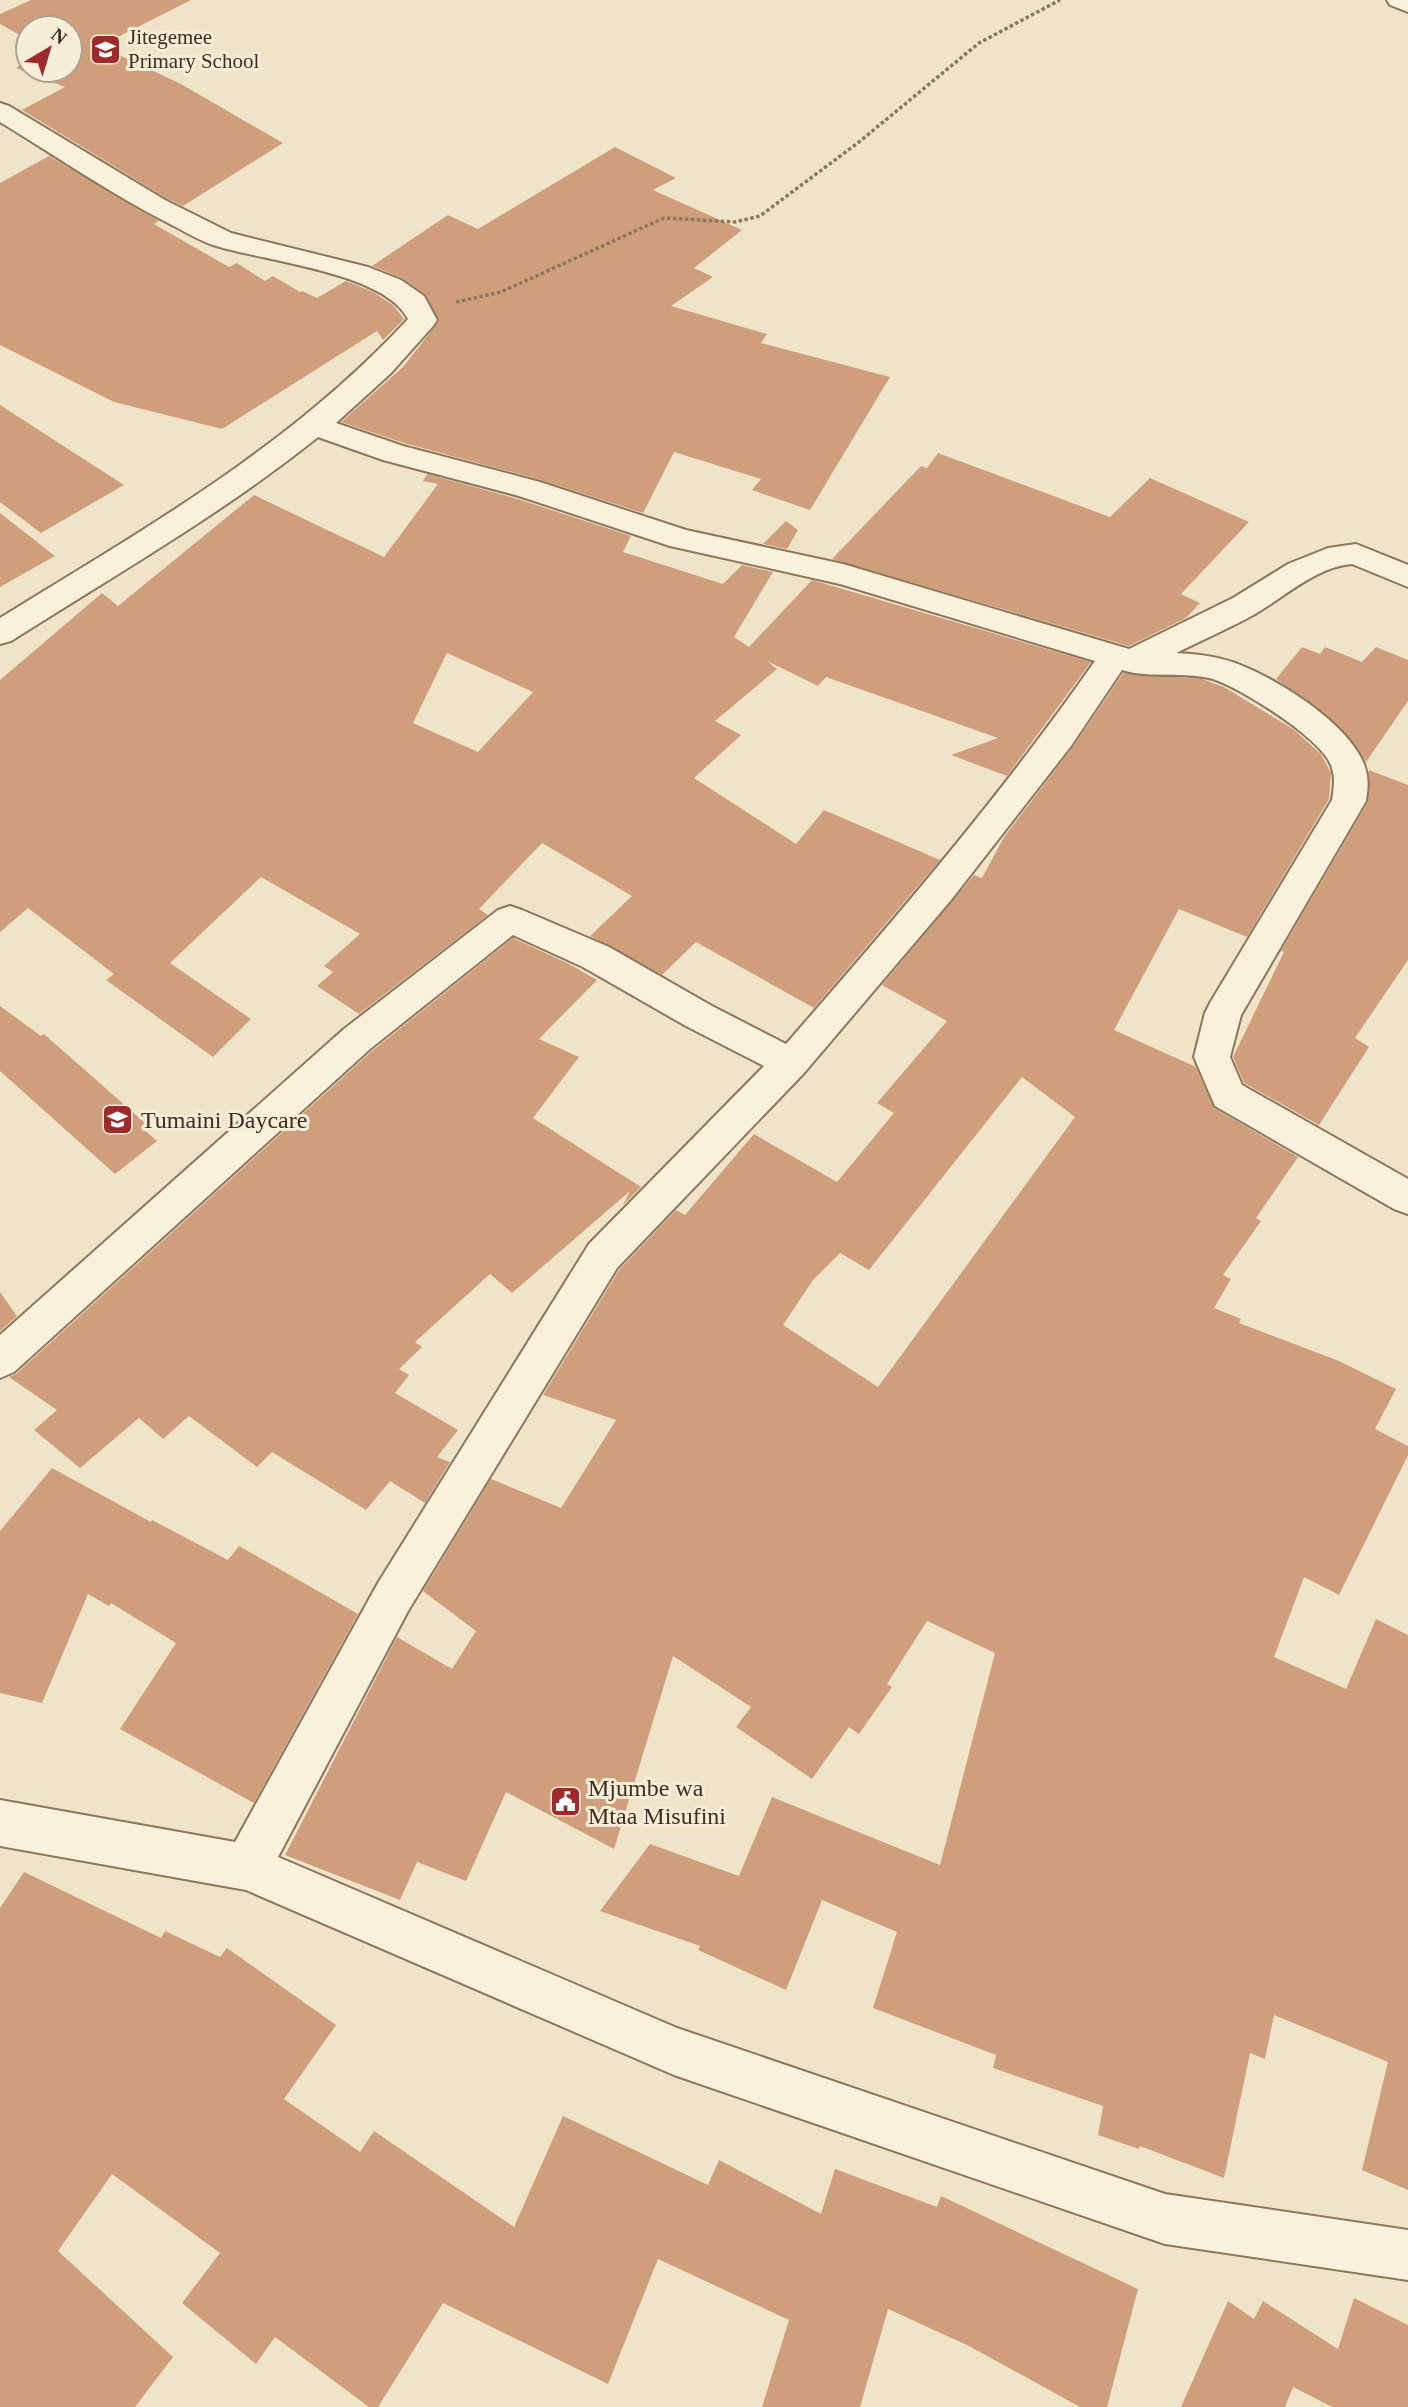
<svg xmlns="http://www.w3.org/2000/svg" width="1408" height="2407" viewBox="0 0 1408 2407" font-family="Georgia,serif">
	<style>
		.building { fill: #cf9f7d; fill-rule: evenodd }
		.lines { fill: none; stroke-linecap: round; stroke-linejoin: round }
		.minor-casing { stroke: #8d765c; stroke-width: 4 }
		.path { stroke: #8d765c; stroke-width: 3.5; stroke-dasharray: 3.5 2.5; stroke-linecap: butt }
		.minor { fill: #faf1dc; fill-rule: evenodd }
		.labels { text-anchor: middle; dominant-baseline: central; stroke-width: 6; stroke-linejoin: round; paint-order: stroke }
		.far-poi-label { font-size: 21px; fill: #3d2e20; stroke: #f7eed8; text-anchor: start }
		.poi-label { font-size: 24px; fill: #3d2e20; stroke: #f7eed8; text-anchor: start }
	</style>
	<rect width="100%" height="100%" fill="#f0e4c8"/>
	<path class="building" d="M31 0H191L100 46 181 84 283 143 183 206 166 198 22 110 65 87 16 68 28 59V70H70V28H28V40L0 24V14Z
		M615 147 676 178 653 190 742 230 694 268 713 277 671 306 767 334 761 343 890 377 810 510 752 490 761 479 674 452 643 513 541 480 404 443 341 422 403 367 439 321 425 294 402 278 372 266 448 215 478 229Z
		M49 156 159 221 154 224 229 267 237 263 265 281 273 276 300 292 302 291 317 298 346 281 373 292 393 305 404 319 383 340 377 331 222 429 114 402 0 345V183Z
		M0 405 124 485 41 533 0 502Z
		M938 453 1110 517 1150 478 1249 522 1181 594 1200 603 1186 618 1129 646 832 559 921 466 927 468Z
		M427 474 518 499 631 536 623 552 723 584 742 565 773 572 734 637 749 647 812 580 1091 662 1007 776 951 755 998 738 826 677 818 686 767 661 777 669 715 721 741 735 694 778 796 844 824 810 940 860 814 1008 696 942 662 975 590 936 632 896 542 843 479 909 488 915 359 1014 317 986 333 972 324 966 360 934 261 877 170 963 251 1019 213 1057 106 980 114 974 28 908 0 932V680L102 593 118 606 254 495 384 557 438 484 423 481ZM447 653 533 692 478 752 413 723Z
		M0 513 55 556 0 587Z
		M786 521 798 530 787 549 763 544Z
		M1302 647 1320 654 1325 647 1362 662 1376 647 1408 660V701L1366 762 1357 747 1328 716 1276 679Z
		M1123 673 1202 679 1224 687 1293 729 1321 754 1331 773 1329 799 1247 937 1179 909 1114 1030 1196 1067 1214 1108 1298 1157 1256 1218 1261 1221 1223 1275 1231 1279 1214 1308 1241 1319 1239 1323 1339 1361 1396 1389 1375 1429 1408 1446V1455L1339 1595 1304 1577 1274 1657 1346 1689 1376 1619 1408 1635V2190L1362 2170 1388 2062 1274 2015 1265 2059 1250 2053 1224 2178 1140 2146 1139 2149 1098 2135 1103 2106 993 2068 996 2055 873 2008 897 1932 822 1900 786 1990 698 1950 700 1946 600 1911 650 1844 739 1876 772 1797 940 1865 995 1653 927 1621 887 1684 892 1687 859 1734 849 1727 812 1779 736 1727 751 1707 673 1656 614 1849 506 1792 466 1881 417 1862 400 1900 285 1855 397 1637 452 1669 476 1631 423 1591 491 1479 561 1508 616 1420 543 1395 619 1270 676 1210 685 1215 754 1134 837 1182 894 1113 877 1103 947 1021 882 985 974 875 982 878 1004 837 1073 747ZM1022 1077 1075 1117 878 1387 783 1325 813 1280 840 1253 869 1270Z
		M1369 770 1408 785V960L1355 1038 1369 1047 1319 1125 1244 1083 1233 1057 1284 952 1281 951 1368 802Z
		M513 938 569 964 597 980 539 1039 579 1057 533 1118 641 1187 623 1205 630 1191 512 1293 490 1274 415 1342 422 1347 399 1369 409 1375 395 1393 458 1430 437 1457 450 1462 425 1503 390 1481 366 1510 272 1452 257 1467 189 1416 163 1439 139 1418 80 1468 34 1430 57 1410 9 1377 16 1374 372 1051Z
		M0 1006 41 1036 44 1034 145 1123 141 1127 157 1141 115 1174 0 1071Z
		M0 1292 17 1316 0 1331Z
		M52 1468 151 1522 152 1520 228 1560 239 1546 358 1614 254 1803 120 1729 176 1643 111 1603 109 1606 88 1594 42 1703 0 1693V1531Z
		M24 1872 161 1938 165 1931 220 1957 227 1948 336 2025 284 2099 360 2152 374 2131 514 2227 563 2116 708 2185 719 2160 821 2214 835 2169 937 2207 941 2196 1138 2289 1107 2407H1080L969 2346 888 2309 860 2407H762L789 2320 658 2259 608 2384 443 2303 378 2407H369L275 2337 256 2364 182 2303 220 2253 112 2174 58 2251 173 2357 135 2407H0V1908Z
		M1354 2298 1408 2325V2407H1332L1293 2387 1285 2407H1181L1228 2301 1254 2319 1263 2301 1338 2349Z"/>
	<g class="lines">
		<defs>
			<path id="minor" d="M1387 0H1408V12L1390 5Z
				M0 103 9 106 165 200 231 233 368 267 401 280 424 296 437 320 433 326 391 373 336 423 403 446 540 482 686 530 843 564 1129 649 1233 598 1288 564 1328 548 1356 544 1408 565V587L1352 564C1316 567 1286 596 1255 614 1230 628 1202 640 1176 653 1196 654 1216 656 1235 663 1276 678 1347 722 1364 764 1369 777 1368 788 1366 801L1241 1015 1230 1057 1242 1085 1408 1179V1214L1394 1209 1215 1106 1194 1057 1205 1013 1210 1003 1332 800C1334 787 1336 776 1330 763 1318 737 1241 688 1213 679 1184 671 1151 679 1122 670L1071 746 951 900 804 1073 617 1268 408 1611 278 1857 677 2028 1165 2194 1408 2230V2280L1165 2244 674 2075 246 1890 0 1846V1800L235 1842 378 1583 589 1244 764 1066 686 1026 583 967 513 935 370 1049 14 1372 0 1378V1335L344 1029 498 910 510 906 522 910 609 947 712 1006 786 1044C894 920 1001 796 1095 661L840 584 670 546 519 496 383 460 318 437C222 514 115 575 11 641L0 644V618C146 528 291 446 408 319 385 272 262 261 213 245 198 240 184 231 170 224 111 194 56 156 0 122Z"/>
		</defs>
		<use href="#minor" class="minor-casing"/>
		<path class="path" d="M456 302 501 292 664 218 735 222 760 216 859 142 979 43 1060 0"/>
		<use href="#minor" class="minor"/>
	</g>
	<defs>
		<symbol id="school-square" viewBox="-11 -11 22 22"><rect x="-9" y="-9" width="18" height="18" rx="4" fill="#9e2a2b" stroke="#f7eed8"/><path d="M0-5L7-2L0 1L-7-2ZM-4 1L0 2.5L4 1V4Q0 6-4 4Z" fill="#fff"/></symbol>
		<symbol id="civic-square" viewBox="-11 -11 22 22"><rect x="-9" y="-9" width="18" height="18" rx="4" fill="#9e2a2b" stroke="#f7eed8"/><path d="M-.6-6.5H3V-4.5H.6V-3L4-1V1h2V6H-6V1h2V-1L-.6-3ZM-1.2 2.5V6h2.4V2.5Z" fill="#fff"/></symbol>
	</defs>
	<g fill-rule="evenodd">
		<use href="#school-square" x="88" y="32" width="35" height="35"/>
		<use href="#school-square" x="100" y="1102" width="35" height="35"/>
		<use href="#civic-square" x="548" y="1784" width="35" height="35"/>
	</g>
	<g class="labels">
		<g class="far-poi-label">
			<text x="128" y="37">Jitegemee<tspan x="128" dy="24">Primary School</tspan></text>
		</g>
		<g class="poi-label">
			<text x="141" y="1120">Tumaini Daycare</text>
			<text x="588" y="1788">Mjumbe wa<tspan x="588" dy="28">Mtaa Misufini</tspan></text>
		</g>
	</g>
	<g transform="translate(49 49) rotate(38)"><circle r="33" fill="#f7eed8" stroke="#ada18e" stroke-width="2"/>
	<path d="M0-5L12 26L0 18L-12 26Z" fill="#9e2a2b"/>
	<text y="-10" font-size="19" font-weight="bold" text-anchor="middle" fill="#3d2e20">N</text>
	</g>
</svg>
